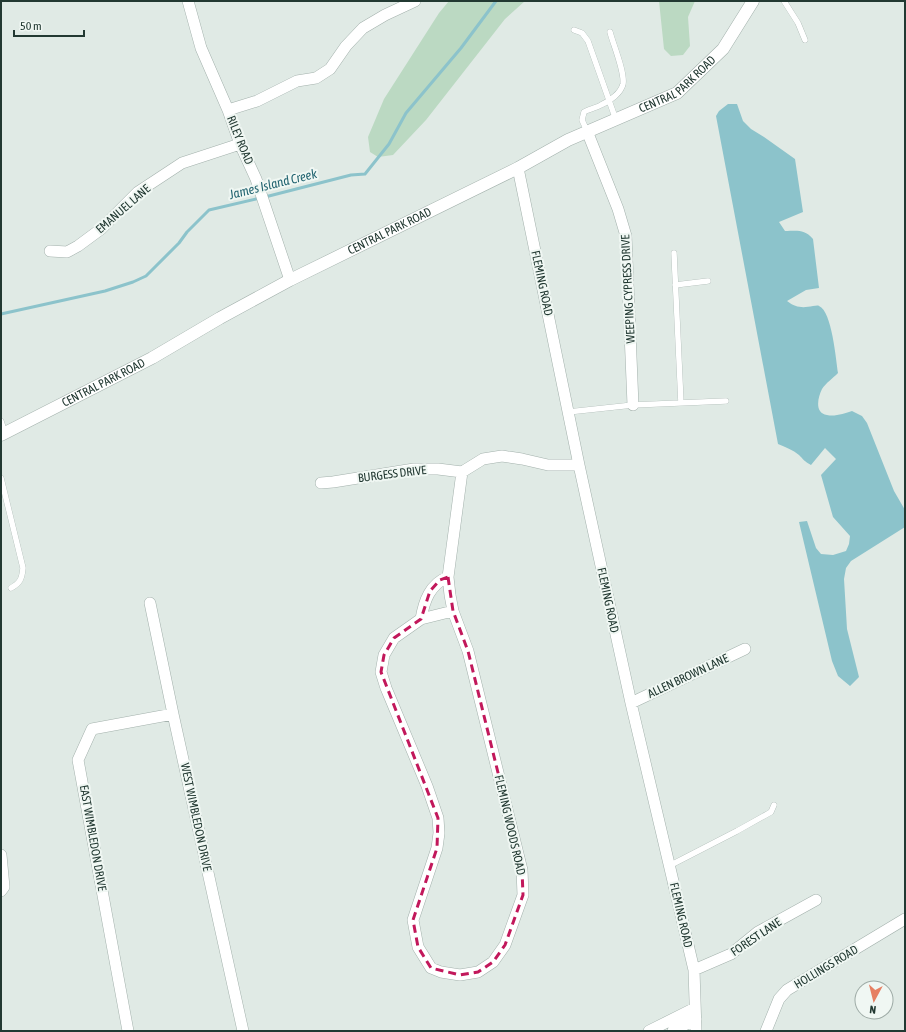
<svg xmlns="http://www.w3.org/2000/svg" width="906" height="1032" viewBox="0 0 906 1032" font-family="'Asap Condensed',sans-serif">
	<style>
		.green { fill: #bbd9c2 }
		.water { fill: #8cc3cb }
		.lines { fill: none; stroke-linecap: round; stroke-linejoin: round }
		.stream { stroke: #8cc3cb; stroke-width: 3 }
		.service-casing { stroke: #a3b1ac; stroke-width: 6 }
		.minor-casing { stroke: #a3b1ac; stroke-width: 12 }
		.tertiary-casing { stroke: #a3b1ac; stroke-width: 13 }
		.service { stroke: #fff; stroke-width: 5.5 }
		.minor { stroke: #fff; stroke-width: 11 }
		.tertiary { stroke: #fff; stroke-width: 12 }
		.marked { fill: none; stroke: #c2185b; stroke-width: 3; stroke-dasharray: 8 5; stroke-linejoin: round }
		.labels { text-anchor: middle; dominant-baseline: central; stroke-width: 4; stroke-linejoin: round; paint-order: stroke }
		.street-label { font-size: 12px; fill: #223932; stroke: #f0f7f3 }
		.water-label { font-size: 13px; font-style: italic; fill: #226470; stroke: #f0f7f3 }
	</style>
	<rect width="100%" height="100%" fill="#e0eae5"/>
	<path class="green" d="M449 1H525L505 19 426 120 393 155 378 157 370 152 368 137 384 99 439 13Z
		M659 1H695L688 17 690 46 683 55 671 56 664 49Z"/>
	<path class="water" d="M728 104H737L743 121 751 129 764 137 795 159 803 212 779 222 785 231C798 231 804 229 813 239L819 288 806 290 787 301C796 308 803 308 813 306 815 306 818 305 819 306 832 311 836 360 838 373 833 378 826 383 822 389 818 397 814 413 827 415 835 417 845 413 852 411L862 416 867 423 894 491 905 510V527L851 561 846 568 844 579 847 629 859 677 850 686 838 676 832 661 799 522 807 521 816 548 821 554 833 555 846 551 849 544 850 536 833 517 821 475 836 459 825 448 811 465C805 462 803 459 799 455 793 450 785 447 778 444L716 116 719 111Z"/>
	<g class="lines">
		<path class="stream" d="M265 197 351 175 365 174 389 144 406 113 461 48 496 1
			M1 314 105 291 133 282 146 276 179 243 187 232 209 210 260 198"/>
		<defs>
			<path id="service" d="M784 1 798 23 805 40
				M574 30 582 33 588 41 616 120
				M587 131 582 120 584 112C589 109 596 108 601 105 610 101 621 93 623 84 625 72 613 44 610 32
				M674 253 681 403
				M675 285 708 281
				M568 412 633 405 726 401
				M1 421 5 433
				M1 478 23 568C22 579 20 583 11 588
				M669 866 737 831 771 812 774 805"/>
			<path id="minor" d="M188 1 201 48 228 110 240 144 256 179 290 280
				M228 110 257 101 297 81 316 78 330 69 346 46 363 28 385 15 415 1
				M587 131 618 209 626 236 633 405
				M518 168 579 465 631 703 694 970 696 1031
				M50 251 67 252 78 246 101 229 138 192 182 163 240 144
				M321 483 333 482 414 469H438L462 472 483 459 502 456 522 459 548 465H579
				M150 603 173 714 243 1031
				M453 611 421 619 394 638 384 655 381 672 386 688 427 786 438 818 439 833 437 848 413 920 418 947 431 968 441 972 460 975 478 972 493 962 505 945 523 895 522 870 468 651 453 611 450 595 448 577 462 472
				M421 619C424 601 430 584 448 577
				M631 703 745 649
				M1 855 4 887 1 891
				M694 970 731 954 758 932 816 900
				M128 1031 78 760 92 729 173 714
				M649 1031 695 1008
				M673 1031 696 1019
				M766 1031 779 999 787 990 905 919"/>
			<g id="tertiary">
				<path id="s1" d="M1 435 152 358 220 318 290 280 518 168 568 140 677 93 723 49 753 1"/>
			</g>
		</defs>
		<use href="#service" class="service-casing"/>
		<use href="#minor" class="minor-casing"/>
		<use href="#tertiary" class="tertiary-casing"/>
		<use href="#service" class="service"/>
		<use href="#minor" class="minor"/>
		<use href="#tertiary" class="tertiary"/>
	</g>
	<path class="marked" d="M448 577 453 611 468 651 522 870 523 895 505 945 493 962 478 972 460 975 431 968 418 947 413 920 437 848 438 818 381 672 384 655 394 638 421 619 430 591 440 580Z"/>
	<g class="labels">
		<g class="street-label">
			<text stroke="none"><textPath href="#s1" startOffset="763">CENTRAL PARK ROAD</textPath></text>
			<text transform="translate(240 140) rotate(68)">RILEY ROAD</text>
			<text transform="translate(123 209) rotate(-41)">EMANUEL LANE</text>
			<text stroke="none"><textPath href="#s1" startOffset="439">CENTRAL PARK ROAD</textPath></text>
			<text transform="translate(542 283) rotate(78)">FLEMING ROAD</text>
			<text transform="translate(628 289) rotate(-93)">WEEPING CYPRESS DRIVE</text>
			<text stroke="none"><textPath href="#s1" startOffset="115">CENTRAL PARK ROAD</textPath></text>
			<text transform="translate(392 474) rotate(-7)">BURGESS DRIVE</text>
			<text transform="translate(608 600) rotate(78)">FLEMING ROAD</text>
			<text transform="translate(688 676) rotate(-25)">ALLEN BROWN LANE</text>
			<text transform="translate(196 817) rotate(78)">WEST WIMBLEDON DRIVE</text>
			<text transform="translate(510 825) rotate(77)">FLEMING WOODS ROAD</text>
			<text transform="translate(93 838) rotate(80)">EAST WIMBLEDON DRIVE</text>
			<text transform="translate(681 915) rotate(77)">FLEMING ROAD</text>
			<text transform="translate(756 937) rotate(-34)">FOREST LANE</text>
			<text transform="translate(826 967) rotate(-31)">HOLLINGS ROAD</text>
		</g>
		<g class="water-label">
			<text transform="translate(273 184) rotate(-14)">James Island Creek</text>
		</g>
	</g>
	<rect width="906" height="1032" fill="none" stroke="#223932" stroke-width="4"/>
	<g transform="translate(874 1000) rotate(187)"><circle r="19" fill="#f0f7f3" stroke="#9eaba6"/>
	<path d="M0-3L7 15L0 10L-7 15Z" fill="#e67f62"/>
	<text y="-6" font-size="11" font-weight="bold" text-anchor="middle" fill="#223932">N</text>
	</g>
	<path d="M14 30v6h70v-6" fill="none" stroke="#223932" stroke-width="2"/>
	<text x="20" y="30" font-size="12" fill="#223932" stroke="#f0f7f3" stroke-width="3" paint-order="stroke">50 m</text>
</svg>
